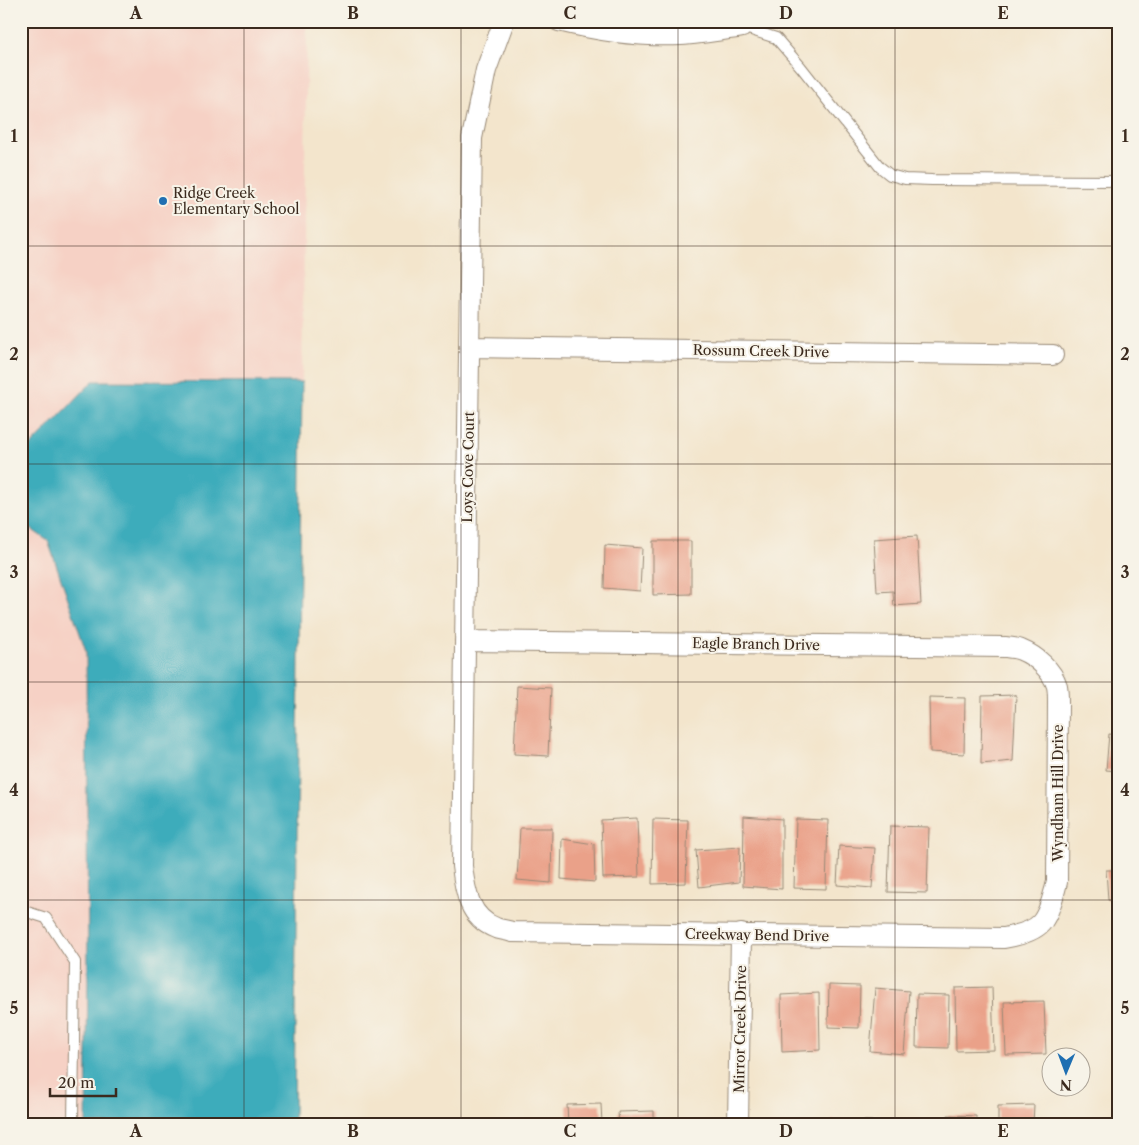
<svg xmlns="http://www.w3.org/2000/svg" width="1139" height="1145" viewBox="0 0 1139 1145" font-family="'Libre Caslon Text',serif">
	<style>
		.built { fill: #f6d1c5 }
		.water { fill: #3dacbb; stroke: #3c6b6c }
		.building { fill: #eaa189 }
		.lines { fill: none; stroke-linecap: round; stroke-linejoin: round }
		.service-casing { stroke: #978875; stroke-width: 12 }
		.minor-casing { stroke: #978875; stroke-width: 22 }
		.service { stroke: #fff; stroke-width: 10 }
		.minor { stroke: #fff; stroke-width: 20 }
		.grid { fill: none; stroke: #3b2a1e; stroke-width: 1; stroke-opacity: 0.55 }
		.poi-dot { fill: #1f6fb2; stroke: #f7f3e8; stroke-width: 2 }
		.labels { text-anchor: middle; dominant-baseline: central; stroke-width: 4; stroke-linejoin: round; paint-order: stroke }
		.poi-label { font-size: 14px; fill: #3b2a1e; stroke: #f7f3e8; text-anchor: start }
		.street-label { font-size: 14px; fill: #3b2a1e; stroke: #f7f3e8 }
		.neatline { fill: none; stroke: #3b2a1e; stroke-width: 2 }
		.grid-label { font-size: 16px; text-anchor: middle; font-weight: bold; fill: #3b2a1e }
	</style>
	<rect width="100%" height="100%" fill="#f7f3e8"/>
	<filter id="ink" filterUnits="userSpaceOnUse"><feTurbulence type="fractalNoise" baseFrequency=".02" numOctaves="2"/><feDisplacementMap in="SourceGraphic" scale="10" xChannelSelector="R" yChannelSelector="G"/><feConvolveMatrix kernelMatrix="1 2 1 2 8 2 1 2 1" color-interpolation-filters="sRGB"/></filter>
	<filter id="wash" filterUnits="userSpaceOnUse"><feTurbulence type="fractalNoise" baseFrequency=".0096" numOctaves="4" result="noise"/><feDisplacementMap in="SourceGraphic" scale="20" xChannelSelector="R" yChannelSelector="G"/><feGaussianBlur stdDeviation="1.12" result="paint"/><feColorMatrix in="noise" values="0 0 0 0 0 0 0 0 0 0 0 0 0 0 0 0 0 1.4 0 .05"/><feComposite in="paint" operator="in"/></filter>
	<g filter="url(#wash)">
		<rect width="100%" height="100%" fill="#f3e5cc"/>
		<path class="built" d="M21 21H307L302 382 93 381 21 456Z
			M21 522 48 541 86 651 88 973 86 1124H21Z"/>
		<path class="water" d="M93 381 302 382 294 1124H86L88 973 86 651 48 541 21 522V456Z"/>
		<g id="blocks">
			<path class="building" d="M917 536 921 604 894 606 893 591 877 592 874 539Z
				M653 541H691V594L653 595Z
				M605 545 642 548 640 591 604 588Z
				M517 686 551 688 548 756 514 754Z
				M1116 686H1118V719L1113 718Z
				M1016 695 1013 761 981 764 982 696Z
				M929 697 965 698 964 754 930 752Z
				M1109 734 1118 735V771L1106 770Z
				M744 816 782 819V889L743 886Z
				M637 818 639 877 603 878 601 820Z
				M653 819 688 820 686 883 652 884Z
				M796 819 828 820 826 889 794 888Z
				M890 826 929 827 927 893 888 892Z
				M520 828H552L551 883 517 880Z
				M562 839 594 844 595 882 561 879Z
				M839 846 875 848 872 888 837 885Z
				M740 847 739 882 699 887 696 850Z
				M1106 870H1118V901L1108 900Z
				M829 985 860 986 859 1028 828 1027Z
				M992 987 994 1050 956 1051 955 988Z
				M875 988 909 991 904 1054 870 1051Z
				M819 993 820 1050 782 1052 781 995Z
				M917 994 949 995 948 1048 916 1047Z
				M1044 1001 1046 1054 1006 1055 1004 1002Z
				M601 1104 602 1124H568L567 1105Z
				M1034 1105 1033 1124H998V1106Z
				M654 1111V1124H619L618 1112Z
				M948 1115 976 1116V1124H948Z
				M832 1120 872 1121V1124H832Z"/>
		</g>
	</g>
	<g filter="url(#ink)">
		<use href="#blocks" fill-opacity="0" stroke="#978875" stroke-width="1"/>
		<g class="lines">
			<defs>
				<path id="service" d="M742 27 776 38 801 67 880 167 890 175 905 179 932 180 1118 181
					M21 910 46 918 75 962 73 1124"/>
				<path id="minor" d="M559 21C599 31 639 37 681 35 701 34 722 30 742 27
					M470 347 1053 355
					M465 641 1006 647C1011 648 1017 648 1021 650 1036 656 1052 670 1057 686 1058 691 1058 696 1058 702L1057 882C1054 894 1049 914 1041 923 1033 932 1015 936 1004 938L512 932C507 930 501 930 496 928 469 918 465 891 462 866L472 138 486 70 504 21
					M738 1124 741 934"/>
			</defs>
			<use href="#service" class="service-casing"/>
			<use href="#minor" class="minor-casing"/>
			<use href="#service" class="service"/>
			<use href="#minor" class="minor"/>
		</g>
	</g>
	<path class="grid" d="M244 21V1124M461 21V1124M678 21V1124M895 21V1124M21 246H1118M21 464H1118M21 682H1118M21 900H1118"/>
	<circle class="poi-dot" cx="163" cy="201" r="5"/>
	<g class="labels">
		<g class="poi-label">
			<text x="173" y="193">Ridge Creek<tspan x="173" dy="16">Elementary School</tspan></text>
		</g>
		<g class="street-label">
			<text transform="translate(761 351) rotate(1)">Rossum Creek Drive</text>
			<text transform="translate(468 467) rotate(-89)">Loys Cove Court</text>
			<text transform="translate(756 644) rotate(1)">Eagle Branch Drive</text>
			<text transform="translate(1058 793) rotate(-90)">Wyndham Hill Drive</text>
			<text transform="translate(757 935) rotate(1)">Creekway Bend Drive</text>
			<text transform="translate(740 1029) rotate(-89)">Mirror Creek Drive</text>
		</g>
	</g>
	<rect width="1139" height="1145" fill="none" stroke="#f7f3e8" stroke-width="55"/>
	<g transform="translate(1066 1072) rotate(181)"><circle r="24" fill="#f7f3e8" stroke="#aca397"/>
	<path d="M0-4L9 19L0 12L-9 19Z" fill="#1f6fb2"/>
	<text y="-8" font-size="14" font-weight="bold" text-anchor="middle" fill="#3b2a1e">N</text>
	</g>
	<path d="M50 1088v8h66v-8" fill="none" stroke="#3b2a1e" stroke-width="2.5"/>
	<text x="58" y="1088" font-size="15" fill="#3b2a1e" stroke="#f7f3e8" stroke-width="4" paint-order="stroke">20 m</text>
	<rect x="28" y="28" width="1084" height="1090" class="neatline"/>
	<g class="grid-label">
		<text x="136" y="19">A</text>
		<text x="353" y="19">B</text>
		<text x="570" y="19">C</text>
		<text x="786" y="19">D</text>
		<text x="1003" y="19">E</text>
		<text x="14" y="142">1</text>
		<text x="1125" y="142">1</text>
		<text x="14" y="360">2</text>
		<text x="1125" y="360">2</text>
		<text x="14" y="578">3</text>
		<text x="1125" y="578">3</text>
		<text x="14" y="796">4</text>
		<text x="1125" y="796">4</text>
		<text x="14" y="1014">5</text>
		<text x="1125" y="1014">5</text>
		<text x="136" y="1137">A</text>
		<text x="353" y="1137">B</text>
		<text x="570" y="1137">C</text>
		<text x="786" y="1137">D</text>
		<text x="1003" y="1137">E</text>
	</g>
</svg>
